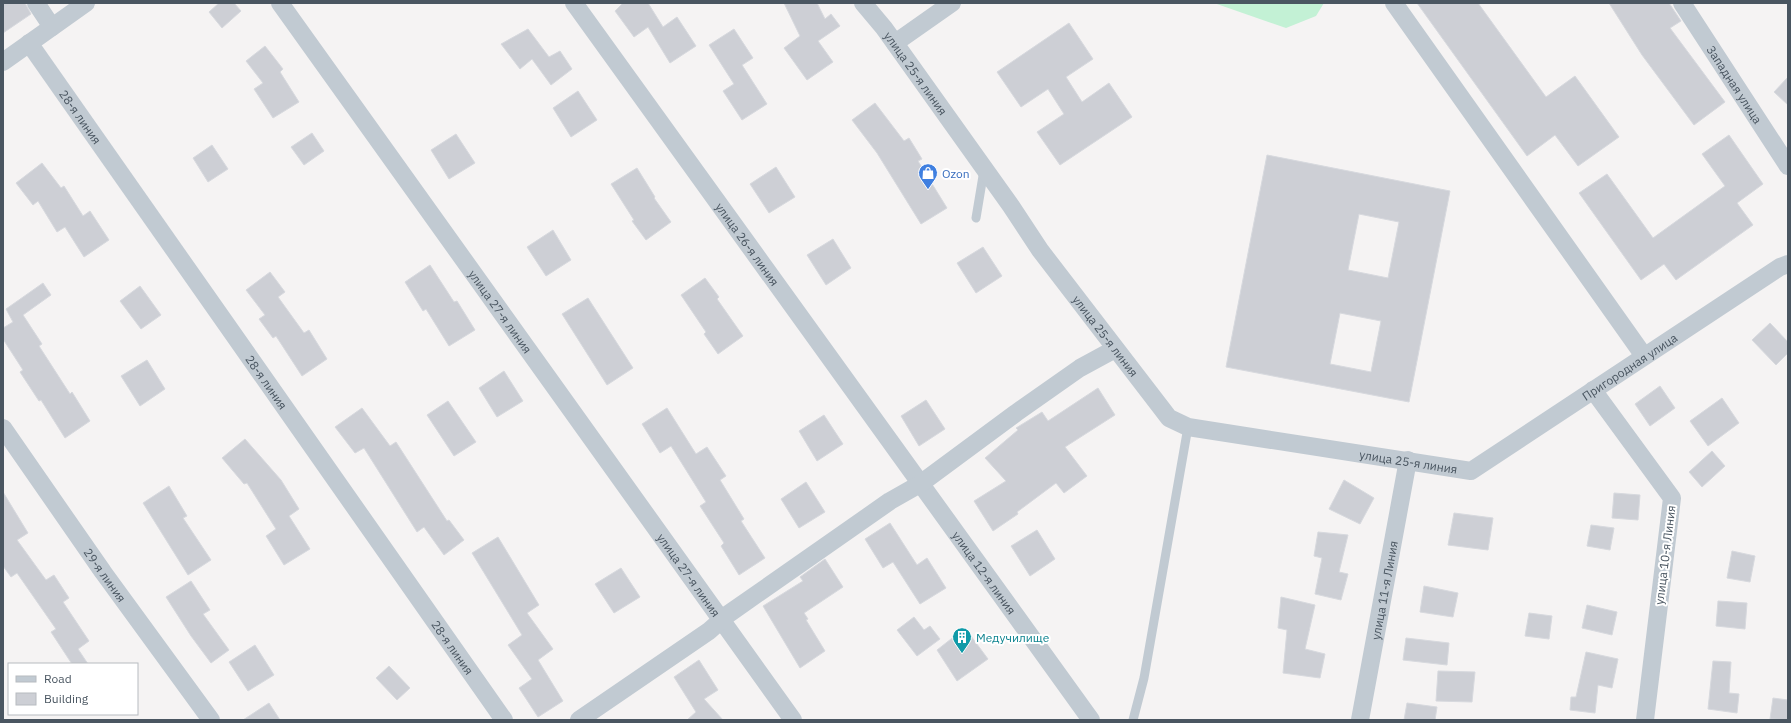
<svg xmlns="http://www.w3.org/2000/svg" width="1791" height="723" viewBox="0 0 1791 723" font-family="'IBM Plex Sans',sans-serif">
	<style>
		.green { fill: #c3f1d5 }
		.building { fill: #cdcfd5; stroke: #d7d9de; fill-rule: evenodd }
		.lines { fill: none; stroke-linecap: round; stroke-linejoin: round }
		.lane { stroke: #c1cad2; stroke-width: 9 }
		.street { stroke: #c1cad2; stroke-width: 18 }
		.labels { text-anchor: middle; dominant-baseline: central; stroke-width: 4; stroke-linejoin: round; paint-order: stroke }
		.street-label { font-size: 12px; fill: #4a5661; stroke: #fff }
		.shop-label { font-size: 12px; fill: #366cbe; stroke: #fff; text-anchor: start }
		.culture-label { font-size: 12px; fill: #0d838f; stroke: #fff; text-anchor: start }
	</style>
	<rect width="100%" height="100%" fill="#f5f3f3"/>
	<path class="green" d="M1214 3H1324L1316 16 1286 28Z"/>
	<path class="building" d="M3 3H25L31 14 3 33Z
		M219 3H234L241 11 222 28 209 12Z
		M623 3H648L663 27 677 17 696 46 670 63 648 27 634 37 615 11Z
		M784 3H817L825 19 831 14 840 26 818 41 833 62 807 80 784 48 800 36Z
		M1417 3H1478L1546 97 1575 76 1619 137 1578 166 1555 135 1527 156Z
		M1609 3H1669L1681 21 1670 28 1725 102 1694 125 1642 55Z
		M1069 23 1093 59 1066 77 1082 102 1109 83 1132 117 1060 165 1037 132 1064 114 1048 89 1021 107 997 72Z
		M528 29 549 57 560 51 572 69 551 85 532 59 520 69 501 44Z
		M734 29 753 58 742 65 767 104 742 120 723 91 734 84 709 45Z
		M265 46 283 69 280 72 299 102 273 118 254 89 263 83 246 61Z
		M1788 77V105L1774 92Z
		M578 91 597 120 571 137 553 108Z
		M875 103 904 141 909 138 922 159 918 161 947 208 921 224 877 153 852 120Z
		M312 133 324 151 304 165 291 147Z
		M456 134 475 163 449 179 431 150Z
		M1729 135 1763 184 1737 203 1753 225 1676 280 1664 264 1641 280 1579 193 1607 174 1653 238 1725 186 1702 154Z
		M212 145 228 169 208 182 193 158Z
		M1267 155 1450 191 1409 402 1226 367ZM1359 214 1399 222 1388 278 1348 270ZM1340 313 1381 321 1371 372 1330 364Z
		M42 163 61 188 64 186 83 216 90 211 109 240 84 257 65 227 57 232 38 201 33 205 16 183Z
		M776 167 795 197 769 213 750 184Z
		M637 168 655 197 654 198 671 222 646 240 632 221 634 220 611 184Z
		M553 230 571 260 546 276 527 247Z
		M833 239 851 268 826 285 807 255Z
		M983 247 1002 276 976 293 957 263Z
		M430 265 454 302 457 301 475 330 449 346 426 309 423 311 405 282Z
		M270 272 285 292 278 297 304 333 309 330 327 359 302 376 276 336 273 338 259 319 265 315 246 290Z
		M705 278 719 297 717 299 743 336 718 354 704 334 706 332 681 295Z
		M43 283 51 295 23 315 42 344 39 346 70 394 72 392 90 421 65 438 41 400 39 401 20 372 23 370 3 339V328L13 322 6 309Z
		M140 286 161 315 141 329 120 301Z
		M588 298 633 368 607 385 562 314Z
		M1770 323 1788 342V353L1776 365 1752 340Z
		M147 360 165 389 140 406 121 376Z
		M504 371 523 401 497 417 479 388Z
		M1660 386 1675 408 1650 426 1635 404Z
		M1098 388 1115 415 1065 447 1087 476 1064 493 1056 483 1017 512 1018 514 993 531 974 501 1006 481 985 458 1018 430 1016 428 1042 412 1048 421Z
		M1722 398 1739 423 1708 446 1690 421Z
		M926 400 945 429 919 446 901 416Z
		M448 401 476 442 454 456 427 415Z
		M362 408 390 446 396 442 447 521 449 520 464 540 444 555 424 527 417 532 364 448 355 453 335 427Z
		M667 408 696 454 707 447 726 476 720 480 744 519 741 521 765 558 739 575 721 546 724 543 700 506 706 502 671 446 660 453 642 424Z
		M824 415 843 444 817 461 799 431Z
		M245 439 281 480 299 509 289 516 310 549 284 565 266 536 276 529 247 483 244 484 222 458Z
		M1712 451 1725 466 1702 487 1689 472Z
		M1344 480 1374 498 1360 524 1329 509Z
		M806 482 825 512 799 528 781 499Z
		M169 486 187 516 183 518 211 560 188 575 143 503Z
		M3 492 28 533 17 540 46 580 54 575 69 598 63 602 89 641 78 649 88 664H72L51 632 56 629 17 573 11 577 3 566Z
		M1614 493 1640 495 1638 520 1612 518Z
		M1454 513 1493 518 1488 550 1448 545Z
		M890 523 917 565 927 558 946 588 920 604 893 562 883 568 865 539Z
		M1591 525 1614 528 1610 550 1587 546Z
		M1037 530 1055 559 1030 576 1011 546Z
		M1318 532 1348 535 1339 572 1348 574 1341 600 1315 594 1322 558 1314 556Z
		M498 537 539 605 527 613 553 649 538 660 563 701 538 717 519 688 532 679 508 645 522 635 472 553Z
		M1732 551 1755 556 1750 582 1727 578Z
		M825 559 843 587 804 613 808 619 806 620 825 651 800 668 763 606 803 581 800 577Z
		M621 568 640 597 614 613 595 584Z
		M191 581 210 610 203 614 229 650 211 663 191 636 166 597Z
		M1424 586 1458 593 1453 617 1420 612Z
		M1281 597 1315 605 1305 649 1325 654 1320 678 1283 673 1287 630 1278 628Z
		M1718 601 1747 603 1745 629 1716 626Z
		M1587 605 1617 612 1612 635 1582 628Z
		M1529 613 1552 616 1549 639 1525 636Z
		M914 617 924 630 930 626 940 639 917 656 897 630Z
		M965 628 988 659 957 681 937 650Z
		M1406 638 1449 643 1447 665 1403 660Z
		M255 645 274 675 248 691 229 662Z
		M1586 652 1618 659 1612 688 1598 685 1595 713 1570 710 1571 697H1576Z
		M699 660 718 690 704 699 723 720H687L696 712 674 677Z
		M1713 661 1731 662 1729 693 1739 694 1737 713 1708 709Z
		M389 666 410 688 397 700 376 678Z
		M1438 671 1475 672 1472 702 1436 701Z
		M1773 698 1788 700V720L1770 719Z
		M269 703 280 720H243Z
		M1407 703 1437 707 1435 720H1404Z"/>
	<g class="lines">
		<path class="lane" d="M976 218 984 170
			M1133 720 1144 678 1188 427"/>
		<g class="street">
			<path d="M36 3 52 27"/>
			<path id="s1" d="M280 3 793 720"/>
			<path id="s2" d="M574 3 1091 720"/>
			<path id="s3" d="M863 3 884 28 1011 206 1040 250 1169 418 1188 427 1471 471 1780 267 1788 264"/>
			<path d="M1394 3 1644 356"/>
			<path id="s4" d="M1682 3 1788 166"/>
			<path id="s5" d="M29 43 504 720"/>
			<path d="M895 43 952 3"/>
			<path d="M3 62 86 3"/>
			<path d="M1593 390 1672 498 1645 720"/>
			<path id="s6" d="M3 428 103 572 211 720"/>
			<path d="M579 720 709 631 727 615 890 501 920 484 1016 413 1080 368 1115 349"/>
			<path id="s7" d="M1360 720 1408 460"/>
		</g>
	</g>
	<defs>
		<symbol id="shop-pin" viewBox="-11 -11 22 30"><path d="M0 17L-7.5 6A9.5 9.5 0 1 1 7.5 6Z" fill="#3f7fe0" stroke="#fff"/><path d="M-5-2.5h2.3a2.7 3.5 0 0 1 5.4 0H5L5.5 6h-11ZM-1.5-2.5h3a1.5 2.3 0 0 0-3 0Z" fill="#fff"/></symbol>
		<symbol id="building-pin" viewBox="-11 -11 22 30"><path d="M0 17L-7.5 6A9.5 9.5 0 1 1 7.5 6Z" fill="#0f9aa8" stroke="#fff"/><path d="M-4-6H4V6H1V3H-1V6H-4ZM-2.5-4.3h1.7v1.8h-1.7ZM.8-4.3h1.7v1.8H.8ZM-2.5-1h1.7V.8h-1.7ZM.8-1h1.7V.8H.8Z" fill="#fff"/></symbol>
	</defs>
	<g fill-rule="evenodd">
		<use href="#shop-pin" x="917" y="162" width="22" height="30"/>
		<use href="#building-pin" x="951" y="626" width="22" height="30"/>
	</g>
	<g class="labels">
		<g class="street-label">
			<text stroke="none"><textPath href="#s3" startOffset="88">улица 25-я линия</textPath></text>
			<text stroke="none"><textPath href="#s4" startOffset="97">Западная улица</textPath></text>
			<text stroke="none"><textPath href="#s5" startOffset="90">28-я линия</textPath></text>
			<text stroke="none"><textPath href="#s2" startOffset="297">улица 26-я линия</textPath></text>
			<text stroke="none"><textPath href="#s1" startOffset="379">улица 27-я линия</textPath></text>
			<text stroke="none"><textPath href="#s3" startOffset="412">улица 25-я линия</textPath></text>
			<text stroke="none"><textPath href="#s3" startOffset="1013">Пригородная улица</textPath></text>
			<text stroke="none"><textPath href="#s5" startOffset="414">28-я линия</textPath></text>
			<text stroke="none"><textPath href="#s3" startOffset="760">улица 25-я линия</textPath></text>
			<text transform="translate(1665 555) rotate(-83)">улица 10-я Линия</text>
			<text stroke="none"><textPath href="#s2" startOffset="702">улица 12-я линия</textPath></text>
			<text stroke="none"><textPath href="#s6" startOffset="179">29-я линия</textPath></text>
			<text stroke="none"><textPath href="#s1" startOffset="703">улица 27-я линия</textPath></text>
			<text stroke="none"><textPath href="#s7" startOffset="132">улица 11-я Линия</textPath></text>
			<text stroke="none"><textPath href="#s5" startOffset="738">28-я линия</textPath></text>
		</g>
		<g class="shop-label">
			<text x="942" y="173">Ozon</text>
		</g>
		<g class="culture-label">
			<text x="976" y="637">Медучилище</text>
		</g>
	</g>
	<rect width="1791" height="723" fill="none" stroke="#4a5661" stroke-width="8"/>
	<rect x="8" y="663" width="130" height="52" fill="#ffffff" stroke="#b7bbc0"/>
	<rect x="16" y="676" width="20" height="6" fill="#c1cad2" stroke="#b7bbc0"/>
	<text x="44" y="683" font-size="12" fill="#4a5661">Road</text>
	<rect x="16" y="693" width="20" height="12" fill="#cdcfd5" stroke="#b7bbc0"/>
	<text x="44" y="703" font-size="12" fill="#4a5661">Building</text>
</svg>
